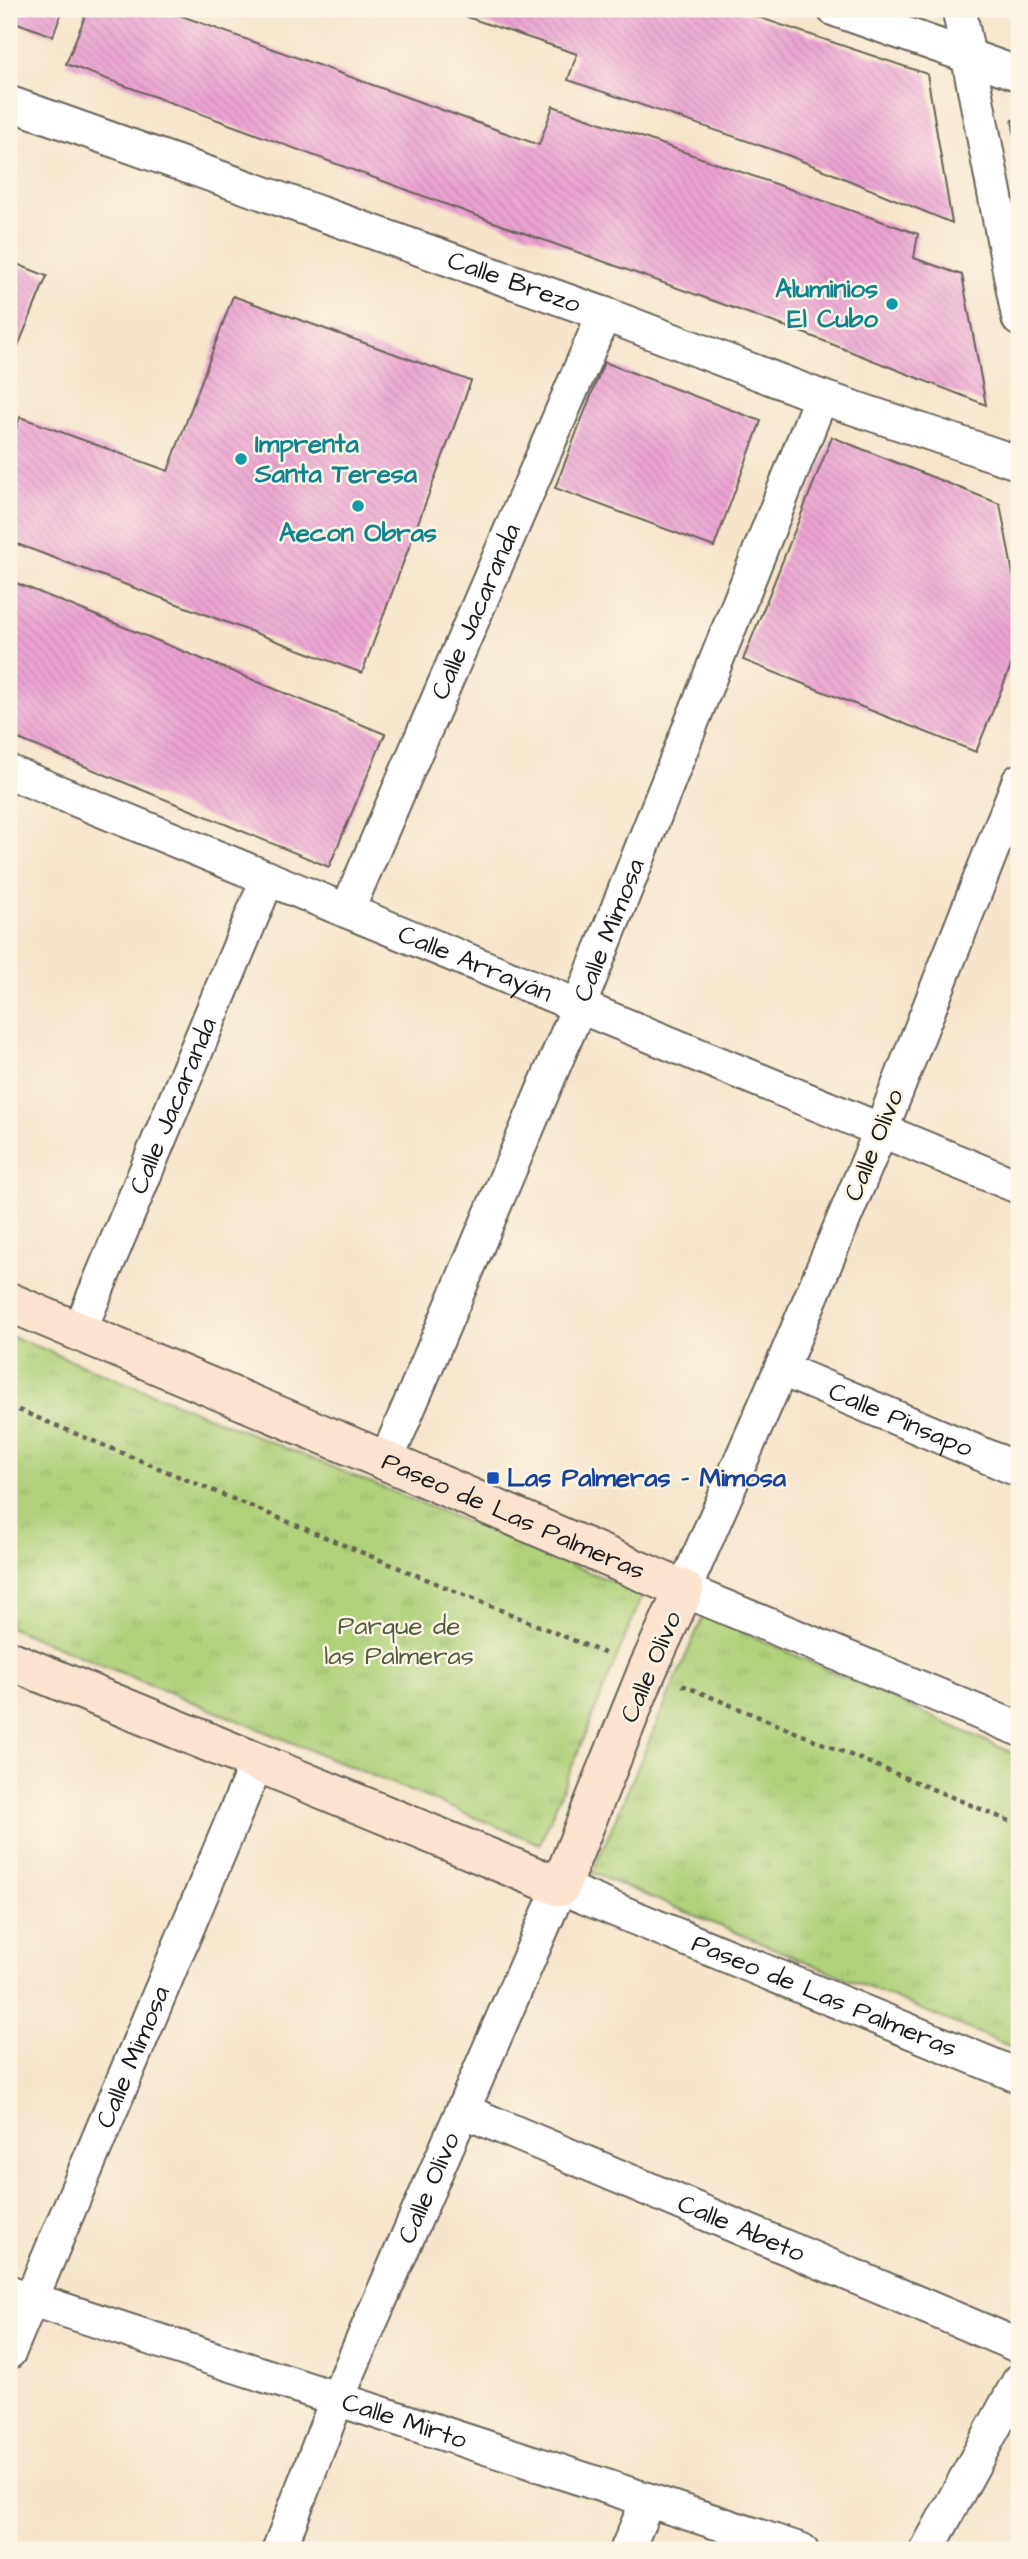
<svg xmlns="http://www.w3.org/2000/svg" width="1028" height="2559" viewBox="0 0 1028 2559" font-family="'Architects Daughter',sans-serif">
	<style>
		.grass { fill: url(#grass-tufts); stroke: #66764b; stroke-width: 2 }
		.building { fill: url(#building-back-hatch) }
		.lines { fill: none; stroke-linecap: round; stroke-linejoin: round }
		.street-casing { stroke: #686259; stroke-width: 37 }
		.secondary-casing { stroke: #686259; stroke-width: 42 }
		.path { stroke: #686259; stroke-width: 4.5; stroke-dasharray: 5 5; stroke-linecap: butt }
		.street { stroke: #fff; stroke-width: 33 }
		.secondary { stroke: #fde4d1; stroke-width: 38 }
		.culture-dot { fill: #0f9aa8; stroke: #fcf5e5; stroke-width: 2.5 }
		.transit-dot { fill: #1a4fb4; stroke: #fcf5e5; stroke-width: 2.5 }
		.labels { text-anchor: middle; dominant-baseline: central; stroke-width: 5; stroke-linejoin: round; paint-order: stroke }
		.street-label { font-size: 26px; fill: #1c1c1c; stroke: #fcf5e5 }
		.culture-label { font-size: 26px; font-weight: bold; fill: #0d838f; stroke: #fcf5e5; text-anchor: end }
		.transit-label { font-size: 26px; font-weight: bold; fill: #164399; stroke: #fcf5e5; text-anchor: start }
		.park-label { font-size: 26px; fill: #505b3d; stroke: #fcf5e5 }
	</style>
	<defs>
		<pattern id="grass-tufts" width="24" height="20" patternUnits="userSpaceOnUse" patternTransform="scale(1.75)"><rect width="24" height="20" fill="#b0d17a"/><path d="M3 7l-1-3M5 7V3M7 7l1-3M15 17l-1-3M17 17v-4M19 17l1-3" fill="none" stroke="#97b369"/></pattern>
		<pattern id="building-back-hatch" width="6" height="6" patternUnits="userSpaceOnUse" patternTransform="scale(1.75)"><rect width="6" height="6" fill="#eba2d1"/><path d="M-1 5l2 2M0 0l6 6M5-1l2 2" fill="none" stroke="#c98bb3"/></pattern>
	</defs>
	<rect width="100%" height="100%" fill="#fcf5e5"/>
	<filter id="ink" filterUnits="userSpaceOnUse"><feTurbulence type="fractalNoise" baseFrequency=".0143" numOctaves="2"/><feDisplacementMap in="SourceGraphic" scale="14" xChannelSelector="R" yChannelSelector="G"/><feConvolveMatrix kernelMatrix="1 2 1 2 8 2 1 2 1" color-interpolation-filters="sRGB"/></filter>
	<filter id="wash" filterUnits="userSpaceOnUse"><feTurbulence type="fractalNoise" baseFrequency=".00686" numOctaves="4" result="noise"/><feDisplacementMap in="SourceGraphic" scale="28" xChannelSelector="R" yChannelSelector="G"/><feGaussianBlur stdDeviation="1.57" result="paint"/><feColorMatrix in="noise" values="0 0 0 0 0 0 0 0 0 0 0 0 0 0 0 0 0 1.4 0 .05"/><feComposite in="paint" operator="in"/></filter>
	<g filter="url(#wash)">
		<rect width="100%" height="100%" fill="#f6e5cb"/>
		<path class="grass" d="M9 1335 643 1594 540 1844 9 1627Z
			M704 1614 1019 1756V2050L592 1873Z"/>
		<g id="blocks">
			<path class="building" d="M9 9H63L53 36 9 20Z
				M88 9H182L179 15 539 145 553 106 918 234 914 258 962 275 986 405 806 334 510 228 66 64Z
				M443 9H734L927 74 952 223 785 154 568 80 577 54Z
				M1012 120 1019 121V154L1018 155Z
				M9 261 47 276 9 368Z
				M233 296 471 381 362 673 9 541V448L20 417 168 471Z
				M604 362 761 421 714 547 555 488Z
				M832 437 1000 504 1019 606V646L976 752 743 660Z
				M9 580 385 734 329 867 9 735Z"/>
		</g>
	</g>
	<g filter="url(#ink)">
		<use href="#blocks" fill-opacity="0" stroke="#686259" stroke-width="2"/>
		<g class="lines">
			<defs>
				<g id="street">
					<path d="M834 9 1019 74"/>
					<path d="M959 9 1019 319"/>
					<path id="s1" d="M9 103 604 314 821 397 1019 463"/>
					<path id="s2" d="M9 772 1019 1187"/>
					<path d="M1019 781 881 1130 781 1369 684 1590 1019 1729"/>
					<path id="s3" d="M347 911 604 314"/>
					<path id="s4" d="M79 1332 268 878"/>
					<path id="s5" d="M781 1369 1019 1470"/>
					<path id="s6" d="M386 1461 579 1006 821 397"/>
					<path id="s7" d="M464 2111 1019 2346"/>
					<path id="s8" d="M9 2292 801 2550"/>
					<path id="s9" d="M9 2352 257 1762"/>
					<path id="s10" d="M279 2550 337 2399 560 1887 1019 2076"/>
					<path d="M627 2550 648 2500"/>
					<path d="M927 2550 1019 2381"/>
				</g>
				<g id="secondary">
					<path id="s11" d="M9 1302 386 1461 684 1590 647 1671 560 1887 9 1660"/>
				</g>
			</defs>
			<use href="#street" class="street-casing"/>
			<use href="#secondary" class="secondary-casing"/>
			<path class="path" d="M9 1406 609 1655
				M682 1685 1019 1825"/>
			<use href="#street" class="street"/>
			<use href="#secondary" class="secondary"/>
		</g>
	</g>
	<g class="culture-dot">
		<circle cx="892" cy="304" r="7"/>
		<circle cx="241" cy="459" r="7"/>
		<circle cx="358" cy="506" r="7"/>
	</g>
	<rect class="transit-dot" x="486" y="1471" width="14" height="14" rx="3.5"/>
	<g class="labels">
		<g class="street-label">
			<text stroke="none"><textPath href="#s1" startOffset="536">Calle Brezo</textPath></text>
			<text stroke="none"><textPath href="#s3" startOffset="326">Calle Jacaranda</textPath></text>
			<text stroke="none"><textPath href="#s6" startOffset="576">Calle Mimosa</textPath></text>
			<text stroke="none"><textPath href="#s2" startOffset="504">Calle Arrayán</textPath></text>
			<text stroke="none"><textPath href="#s4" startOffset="245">Calle Jacaranda</textPath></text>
			<text transform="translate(874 1145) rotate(-68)">Calle Olivo</text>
			<text stroke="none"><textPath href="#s5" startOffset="130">Calle Pinsapo</textPath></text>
			<text stroke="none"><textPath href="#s11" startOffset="548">Paseo de Las Palmeras</textPath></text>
			<text transform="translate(651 1667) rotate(-67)">Calle Olivo</text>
			<text stroke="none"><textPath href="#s10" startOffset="1006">Paseo de Las Palmeras</textPath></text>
			<text stroke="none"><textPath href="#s9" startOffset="320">Calle Mimosa</textPath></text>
			<text stroke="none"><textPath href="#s10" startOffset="392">Calle Olivo</textPath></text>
			<text stroke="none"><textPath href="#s7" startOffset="301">Calle Abeto</textPath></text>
			<text stroke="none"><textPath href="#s8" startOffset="416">Calle Mirto</textPath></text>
		</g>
		<g class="culture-label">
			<text x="878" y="289">Aluminios<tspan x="878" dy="30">El Cubo</tspan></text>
			<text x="255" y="444" text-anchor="start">Imprenta<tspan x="255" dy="30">Santa Teresa</tspan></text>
			<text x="358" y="533" text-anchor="middle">Aecon Obras</text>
		</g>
		<g class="transit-label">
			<text x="507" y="1478">Las Palmeras - Mimosa</text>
		</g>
		<g class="park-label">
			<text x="399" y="1626">Parque de<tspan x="399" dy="30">las Palmeras</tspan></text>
		</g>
	</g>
	<rect width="1028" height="2559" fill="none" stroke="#fcf5e5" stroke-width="35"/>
</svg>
